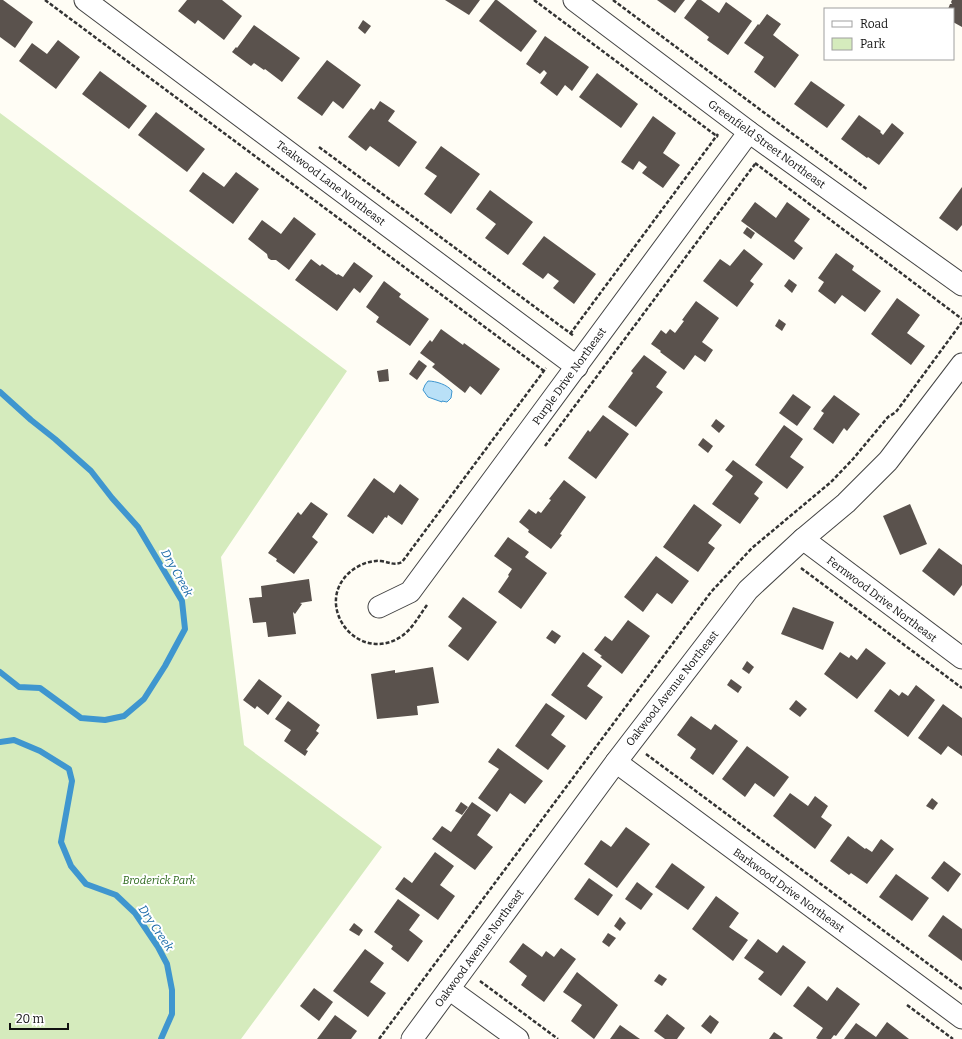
<svg xmlns="http://www.w3.org/2000/svg" width="962" height="1039" viewBox="0 0 962 1039" font-family="Bitter,serif">
<rect width="100%" height="100%" fill="#fffdf5"/>
<path fill="#d5ebbd" d="M0 113 347 371 221 557 244 745 382 847 241 1039H0Z"/>
<path fill="#b9e0f7" stroke="#3f96cf" d="M428 381C436 381 448 385 452 391L451 398 447 402 442 401V402L428 397 423 390 425 385Z"/>
<g fill="none" stroke-linecap="round" stroke-linejoin="round">
<g stroke="#3f96cf" stroke-width="6">
<path d="M0 392 31 420 55 439 91 471 112 498 138 527 182 601 185 629 165 666 144 699 124 716 105 720 81 718 40 688 19 687 0 672"/>
<path d="M0 742 14 740 40 751 69 769 72 781 61 842 71 866 86 884 116 895 135 913 158 947 167 964 172 990V1014L161 1039"/>
</g>
</g>
<g fill="#5a524d">
<path d="M0 0H3L33 22 15 48 0 37Z"/>
<path d="M187 0H222L242 16 224 40 198 20 195 24 178 11Z"/>
<path d="M445 0H480L469 15Z"/>
<path d="M495 0H497L537 31 521 52 479 21Z"/>
<path d="M657 0H685L675 13Z"/>
<path d="M697 0H701L719 13 726 2 752 21 728 55 707 40 709 37 684 18Z"/>
<path d="M952 0H962V27L953 22V9H948L950 4H952L951 2Z"/>
<path d="M767 14 781 24 773 35 799 55 775 88 754 72 764 57 744 43 758 24 759 25Z"/>
<path d="M363 20 371 26 365 34 358 28Z"/>
<path d="M254 25 300 58 282 82 265 69 264 70 254 63 251 66 232 52 236 47 237 48Z"/>
<path d="M545 36 589 67 572 91 565 85 557 96 540 83 547 73 544 70 540 74 526 64Z"/>
<path d="M58 40 80 57 56 89 19 61 32 43 47 54Z"/>
<path d="M327 60 361 85 343 109 333 101 322 116 297 98Z"/>
<path d="M100 71 147 106 129 129 82 94Z"/>
<path d="M597 73 638 104 621 128 579 97Z"/>
<path d="M811 81 845 105 827 128 794 104Z"/>
<path d="M380 101 395 111 388 121 417 142 399 167 370 146 366 151 348 137 371 108 374 110Z"/>
<path d="M156 112 205 149 187 172 138 135Z"/>
<path d="M859 115 881 131 880 132 883 135 892 123 904 133 879 165 868 157 867 158 841 139Z"/>
<path d="M653 116 676 133 663 153 680 165 663 188 642 173 647 167 639 161 633 170 621 162Z"/>
<path d="M441 146 480 174 451 214 424 194 437 176 425 168Z"/>
<path d="M203 172 224 187 236 172 259 189 233 224 189 191Z"/>
<path d="M962 187V225L957 231 939 218Z"/>
<path d="M490 190 533 222 508 255 485 238 496 224 476 209Z"/>
<path d="M755 202 776 218 787 202 810 219 794 241 803 248 794 260 741 221Z"/>
<path d="M294 217 316 234 289 270 276 260H271L268 258 267 254 248 239 262 220 281 234Z"/>
<path d="M747 227 755 233 751 239 743 233Z"/>
<path d="M544 236 596 274 574 304 553 288 559 281 548 273 543 279 522 264Z"/>
<path d="M744 249 763 264 750 281 754 284 737 307 703 281 720 259 730 266Z"/>
<path d="M836 253 854 266 852 270 881 291 865 312 842 295 835 304 818 291 824 282 818 278Z"/>
<path d="M311 259 320 266 322 264 337 275 338 274 343 277 354 262 373 276 360 293 354 288 337 311 295 280Z"/>
<path d="M789 279 797 285 792 293 784 286Z"/>
<path d="M384 281 401 294 399 297 429 319 410 346 376 322 379 317 366 307Z"/>
<path d="M897 298 920 315 907 333 925 346 911 365 871 334Z"/>
<path d="M696 301 719 318 702 342 713 350 705 362 695 355 684 370 660 352 661 351 651 344 661 330 666 334 670 329 675 333 684 321 682 320Z"/>
<path d="M779 319 786 324 782 331 775 326Z"/>
<path d="M441 329 463 345 464 343 500 369 481 395 470 386 465 393 432 367 435 364 420 353 430 340 432 342Z"/>
<path d="M644 355 667 372 656 387 663 392 636 427 608 407 633 373 631 371Z"/>
<path d="M419 360 427 366 417 380 409 374Z"/>
<path d="M388 369 389 381 379 382 377 371Z"/>
<path d="M793 394 811 407 797 426 779 413Z"/>
<path d="M834 395 860 414 847 431 844 428 833 444 813 429 824 413 821 411Z"/>
<path d="M603 415 629 434 596 479 568 458 588 430 590 432Z"/>
<path d="M716 419 725 426 719 433 711 426Z"/>
<path d="M784 425 803 439 790 457 804 467 787 489 755 465Z"/>
<path d="M703 438 713 446 708 453 698 445Z"/>
<path d="M733 460 763 482 754 494 759 498 740 524 712 504 733 476 725 470Z"/>
<path d="M374 478 394 493 400 484 419 499 402 525 388 515 387 518 385 517 373 534 347 516Z"/>
<path d="M564 480 586 497 560 534 562 535 551 549 528 532 529 530 519 522 529 509 536 514 538 511 541 513 551 500 549 499Z"/>
<path d="M311 502 328 514 312 537 318 542 294 574 276 561 277 559 268 553 298 512 301 515Z"/>
<path d="M694 504 722 525 708 543 715 548 698 572 663 547Z"/>
<path d="M910 504 927 544 900 555 883 516Z"/>
<path d="M508 537 529 552 525 557 547 573 521 609 498 592 509 576 508 575 512 569 494 556Z"/>
<path d="M939 548 962 565V585L954 596 922 571Z"/>
<path d="M656 556 689 581 672 604 657 593 643 612 624 597Z"/>
<path d="M309 579 312 601 300 603 302 604 295 614 293 612 296 634 268 637 266 622 253 623 249 598 262 597 261 586Z"/>
<path d="M463 597 497 622 468 661 448 646 462 628 448 617Z"/>
<path d="M793 607 834 622 823 650 781 634Z"/>
<path d="M628 620 650 636 622 674 600 657 602 656 594 650 605 636 612 641Z"/>
<path d="M552 630 561 636 555 644 546 638Z"/>
<path d="M866 648 886 663 857 699 824 674 840 652 849 658 851 655 857 660Z"/>
<path d="M583 652 602 666 587 686 603 697 586 720 551 695Z"/>
<path d="M747 661 754 667 749 674 742 669Z"/>
<path d="M433 667 439 703 417 706 418 715 377 719 371 674 395 670V673Z"/>
<path d="M259 679 282 696 268 715 257 706 255 709 243 700Z"/>
<path d="M731 679 742 687 738 693 727 685Z"/>
<path d="M916 685 935 700 908 737 874 711 890 689 899 696 902 692 908 696Z"/>
<path d="M796 700 807 709 800 717 789 709Z"/>
<path d="M288 701 320 725 316 731 319 733 306 750 308 751 305 756 284 741 291 730 275 719Z"/>
<path d="M546 703 565 716 551 735 566 746 548 770 515 746Z"/>
<path d="M943 704 962 718V756L948 746 941 755 918 738Z"/>
<path d="M691 716 711 730 715 724 738 741 713 775 690 758 696 749 677 735Z"/>
<path d="M747 746 789 777 774 797 755 783 745 797 722 779Z"/>
<path d="M498 748 543 781 525 804 510 793 497 812 478 798 499 769 488 762Z"/>
<path d="M790 793 808 806 815 796 828 806 821 817 832 825 815 849 773 816Z"/>
<path d="M932 798 938 803 933 810 926 806Z"/>
<path d="M461 802 468 807 462 815 455 811Z"/>
<path d="M472 802 491 815 477 835 493 847 475 870 432 839 442 826 451 832Z"/>
<path d="M626 827 650 844 617 888 584 864 601 840 611 847Z"/>
<path d="M848 836 865 849 866 848 872 852 881 839 894 849 867 884 851 873 849 875 830 861Z"/>
<path d="M435 852 454 866 440 885 455 896 438 920 395 889 404 877 412 883Z"/>
<path d="M944 861 961 874 948 892 931 878Z"/>
<path d="M672 863 705 887 688 910 655 887Z"/>
<path d="M896 874 929 898 912 921 879 897Z"/>
<path d="M589 878 613 895 598 916 574 899Z"/>
<path d="M637 882 653 894 641 910 625 899Z"/>
<path d="M716 896 739 913 729 927 748 940 733 961 692 929Z"/>
<path d="M398 899 420 915 409 930 423 941 408 962 391 949 393 946 374 932Z"/>
<path d="M943 915 962 929V961L928 936Z"/>
<path d="M620 917 626 923 620 931 614 926Z"/>
<path d="M354 923 363 930 359 936 349 930Z"/>
<path d="M608 933 616 938 609 947 602 942Z"/>
<path d="M758 939 777 953 783 945 806 962 781 996 758 979 764 972 744 958Z"/>
<path d="M523 943 542 957 546 951 554 957 561 948 576 959 544 1002 521 985 527 976 509 962Z"/>
<path d="M365 949 384 963 370 982 386 993 368 1017 333 991Z"/>
<path d="M577 972 618 1005 594 1039 571 1021 582 1005 563 992Z"/>
<path d="M659 974 667 979 662 986 654 981Z"/>
<path d="M808 986 827 1001 837 987 860 1004 836 1036 834 1035 831 1039H818L816 1038 823 1028 793 1006Z"/>
<path d="M314 988 333 1002 319 1021 300 1006Z"/>
<path d="M667 1014 685 1028 677 1039H665L654 1031Z"/>
<path d="M335 1015 357 1031 351 1039H317Z"/>
<path d="M710 1015 719 1022 711 1034 701 1026Z"/>
<path d="M887 1022 909 1039H844L856 1023 876 1037Z"/>
<path d="M620 1025 640 1039H610Z"/>
<path d="M774 1032 783 1038 782 1039H769Z"/>
</g>
<g fill="none" stroke-linecap="round" stroke-linejoin="round">
<g stroke="#444" stroke-width="23">
<g id="minor">
<path d="M85 0 577 367"/>
<path d="M574 0 749 132 962 285"/>
<path d="M803 539 962 658"/>
<path d="M379 607 410 592 749 132"/>
<path d="M616 762 962 1018"/>
<path d="M449 989 518 1039"/>
<path d="M412 1039 616 762 748 590 803 539 846 503 888 461 962 364"/>
</g>
</g>
<g stroke="#333" stroke-width="2.5" stroke-dasharray="4 2" stroke-linecap="butt">
<path d="M45 0 544 371"/>
<path d="M534 0 718 137"/>
<path d="M613 0 868 190"/>
<path d="M319 147 574 336"/>
<path d="M755 163 962 319"/>
<path d="M570 334 718 134"/>
<path d="M545 446 755 164"/>
<path d="M801 568 962 688"/>
<path d="M427 605C419 616 412 629 402 636 358 666 312 605 350 572 358 565 370 560 381 561 389 562 394 566 402 562L546 368"/>
<path d="M646 754 962 989"/>
<path d="M480 981 558 1039"/>
<path d="M907 1005 953 1039"/>
<path d="M379 1039 711 592 752 548 831 482 853 459 888 417 896 412 962 322"/>
</g>
<use href="#minor" stroke="#fff" stroke-width="21"/>
</g>
<g text-anchor="middle" stroke-width="4" stroke-linejoin="round" paint-order="stroke">
<g font-size="11" fill="#111" stroke="#fff">
<text transform="translate(767 144) rotate(36)" y="4">Greenfield Street Northeast</text>
<text transform="translate(331 183) rotate(37)" y="4">Teakwood Lane Northeast</text>
<text transform="translate(569 376) rotate(-54)" y="4">Purple Drive Northeast</text>
<text transform="translate(882 599) rotate(37)" y="4">Fernwood Drive Northeast</text>
<text transform="translate(672 688) rotate(-52)" y="4">Oakwood Avenue Northeast</text>
<text transform="translate(789 890) rotate(36)" y="4">Barkwood Drive Northeast</text>
<text transform="translate(479 948) rotate(-54)" y="4">Oakwood Avenue Northeast</text>
</g>
<g font-size="11" font-style="italic" fill="#2f6b1f" stroke="#fff">
<text x="159" y="884">Broderick Park</text>
</g>
<g font-size="12" font-style="italic" fill="#1768a6" stroke="#fff">
<text transform="translate(177 573) rotate(61)" y="4">Dry Creek</text>
<text transform="translate(156 928) rotate(56)" y="4">Dry Creek</text>
</g>
</g>
<rect x="824" y="8" width="130" height="52" fill="#ffffff" stroke="#a0a0a0"/>
<rect x="832" y="21" width="20" height="6" fill="#ffffff" stroke="#a0a0a0"/>
<text x="860" y="28" font-size="12" fill="#111111">Road</text>
<rect x="832" y="38" width="20" height="12" fill="#d5ebbd" stroke="#a0a0a0"/>
<text x="860" y="48" font-size="12" fill="#111111">Park</text>
<path d="M10 1023v6h58v-6" fill="none" stroke="#111111" stroke-width="2"/>
<text x="16" y="1023" font-size="12" fill="#111111" stroke="#ffffff" stroke-width="3" paint-order="stroke">20 m</text>
</svg>
